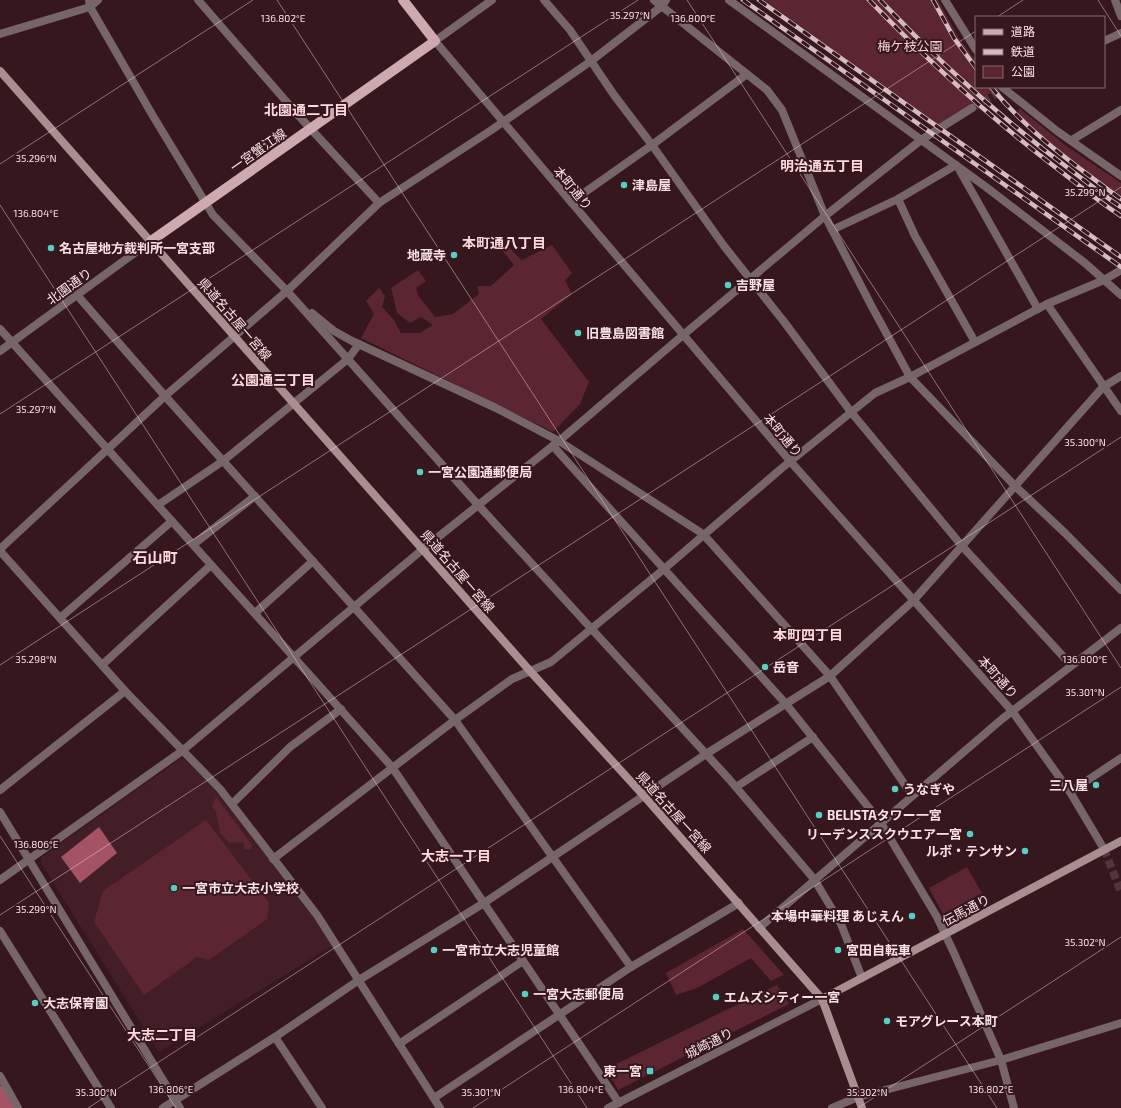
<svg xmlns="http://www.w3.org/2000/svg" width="1121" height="1108" viewBox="0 0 1121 1108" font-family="'Exo 2','Noto Sans JP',sans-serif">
<rect width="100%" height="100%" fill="#36171e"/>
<path fill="#441e27" d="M180 759H184L217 792 311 914 332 946 159 1052 41 863 42 857Z"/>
<g fill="#5b2531">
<path d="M764 0H938L957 35 976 61V87H995L997 89 938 125Z"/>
<path d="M1019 108 1065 145 1121 183V196L1051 145 1018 114Z"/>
<path d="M552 245 572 273 565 280 572 294 541 319 589 382 580 404 553 432 361 338 374 314 366 301 379 288 385 296 382 307 394 320 401 333H420L433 325 421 317 410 323 397 313 391 288 418 270 426 281 416 288 418 295 435 317 453 314 479 294 477 286H491L514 265 501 249 508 246 519 258 522 260Z"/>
<path d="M216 797 253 846 250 850 245 849 243 842 229 843 220 833 216 812 212 806Z"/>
<path d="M206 820 269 903 267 919 209 960 197 957 144 995 94 922 103 891Z"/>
<path d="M967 867 982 893 943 914 929 888Z"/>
<path d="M743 929 784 975 771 981 751 958 697 988 676 995 666 973Z"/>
<path d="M777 985 789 1004 618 1090 606 1069Z"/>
</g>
<path fill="#a45365" d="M99 827 117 853 80 883 61 857Z"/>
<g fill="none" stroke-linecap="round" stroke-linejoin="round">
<path stroke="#a45365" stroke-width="23" d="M0 1097 6 1108"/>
<g stroke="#53353c" stroke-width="8" stroke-dasharray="8 4" stroke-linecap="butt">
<path d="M972 108 1004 89"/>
<path d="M1104 849 1121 892"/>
</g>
<g stroke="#776669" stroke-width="8">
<path d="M89 0 90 7 153 116 213 215 287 291 479 506 729 779 814 879 841 924 862 978"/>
<path d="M198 0 298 115 379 203"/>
<path d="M544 0 570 30 614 95 652 145 724 246 785 323 851 412 962 546 1071 665"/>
<path d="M654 0 767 90 782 110 825 216 871 305 910 377 1015 486 1065 533 1121 590"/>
<path d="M729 0 986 187 1085 263 1121 295"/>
<path d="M945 0 976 50"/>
<path d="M1115 0 1121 16"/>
<path d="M0 34 90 7 98 0"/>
<path d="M1104 41 1121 33"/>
<path d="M1002 87 1057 131 1121 176"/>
<path d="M1072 140 1121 110"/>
<path d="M959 169 1038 309"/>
<path d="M898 199 915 236 975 342"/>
<path d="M571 202 652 145 747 74"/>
<path d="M832 230 898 199 956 165"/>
<path d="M77 295 165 396 455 720 631 967"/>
<path d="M1047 304 1121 411"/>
<path d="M312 313 334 331 352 341 496 408 559 441 703 534 830 676 912 795"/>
<path d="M0 329 392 767 559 1014"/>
<path d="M553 446 786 704 881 823 937 917 954 953 1001 1060 1014 1108"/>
<path d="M158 505 223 461 348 359 359 344"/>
<path d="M194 544 255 496"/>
<path d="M0 549 165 396 287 291 379 203 490 131 591 61 662 6 666 0"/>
<path d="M0 551 125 691 220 789 317 915 440 1108"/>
<path d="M255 613 313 561"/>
<path d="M60 618 172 521"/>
<path d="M102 665 211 565"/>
<path d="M736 787 813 737"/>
<path d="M0 790 125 691"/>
<path d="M1070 792 1121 758"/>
<path d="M232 804 290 747 341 709"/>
<path d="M273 859 455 720 512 679 551 662 664 569 782 468 875 393 910 377 1047 304 1104 280 1121 270"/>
<path d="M0 880 182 751 423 549 559 441 676 341 825 216 921 140 972 108"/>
<path d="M759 928 1002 719 1121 628"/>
<path d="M0 931 111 1108"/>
<path d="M275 1037 322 1108"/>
<path d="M399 1044 523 961"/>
<path d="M0 1076 18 1108"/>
<path d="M434 1098 631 967 739 903"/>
<path d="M163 1108 275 1037 359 980 484 903 706 754 830 676 913 601 1103 387 1121 376"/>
<path d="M832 1108 858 1097 1001 1060 1121 1023"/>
</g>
<g stroke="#776669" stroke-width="8">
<path d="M492 0 435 41 790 461 1012 711 1070 792 1104 849"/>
<path d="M0 351 151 241"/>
<path d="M0 812 180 1108"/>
<path d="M559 1014 619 1103"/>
<path d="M608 1108 822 999"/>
</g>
<g stroke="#a88d91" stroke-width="8">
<path d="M0 71 530 671 644 796 822 999 862 1108"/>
<path d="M822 999 1121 841"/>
</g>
<path stroke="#ceaab0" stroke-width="10" d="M151 241 435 41 403 0"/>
<g stroke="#d4bbc0" stroke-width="4.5">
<g id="rail">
<path d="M743 0 1121 267"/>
<path d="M759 0 1121 257"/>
<path d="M869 0C927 60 988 116 1055 167 1076 183 1098 201 1121 216"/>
<path d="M880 0C939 62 1003 120 1072 171 1088 183 1104 196 1121 207"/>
<path d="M933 0 954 38 976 68"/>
<path d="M991 87C1029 133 1073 164 1121 199"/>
</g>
</g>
<use href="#rail" stroke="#36171e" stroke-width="3" stroke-dasharray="9" stroke-linecap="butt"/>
</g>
<path fill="none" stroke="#f9e2e6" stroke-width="1" stroke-opacity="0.45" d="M277 0 997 1108M687 0 1121 668M1098 0 1121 36M997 17 1023 0M0 164 253 0M0 205 587 1108M0 414 638 0M0 665 976 31M0 836 176 1108M0 915 1121 187M88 1108 1121 437M473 1108 1121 687M858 1108 1121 937"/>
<g fill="#56cec4" stroke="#36171e" stroke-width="1.5">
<circle cx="624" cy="185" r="4"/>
<circle cx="51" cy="248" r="4"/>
<circle cx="454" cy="255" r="4"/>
<circle cx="728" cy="285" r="4"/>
<circle cx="578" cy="333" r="4"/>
<circle cx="420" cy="472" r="4"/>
<circle cx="765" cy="667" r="4"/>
<circle cx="1096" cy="785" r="4"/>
<circle cx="895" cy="789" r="4"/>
<circle cx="819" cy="815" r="4"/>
<circle cx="970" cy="834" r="4"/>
<circle cx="1025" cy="851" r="4"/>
<circle cx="174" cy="888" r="4"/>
<circle cx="912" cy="916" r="4"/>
<circle cx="434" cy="950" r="4"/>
<circle cx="838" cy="950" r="4"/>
<circle cx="525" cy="994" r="4"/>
<circle cx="716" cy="997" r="4"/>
<circle cx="35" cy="1003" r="4"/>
<circle cx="887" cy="1021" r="4"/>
<rect x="646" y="1067" width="8" height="8" rx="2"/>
</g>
<g text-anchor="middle" stroke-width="4" stroke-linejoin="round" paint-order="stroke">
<g font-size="13" fill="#fcccd4" stroke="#36171e">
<text x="910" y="51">梅ケ枝公園</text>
</g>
<g font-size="13" fill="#f9e2e6" stroke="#36171e">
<text transform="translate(258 150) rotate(-35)" y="5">一宮蟹江線</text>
<text transform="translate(573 188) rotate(50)" y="5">本町通り</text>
<text transform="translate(69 286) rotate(-36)" y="5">北園通り</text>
<text transform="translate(235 319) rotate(49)" y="5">県道名古屋一宮線</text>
<text transform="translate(783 435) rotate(50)" y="5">本町通り</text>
<text transform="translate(458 571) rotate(49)" y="5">県道名古屋一宮線</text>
<text transform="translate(998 677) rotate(48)" y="5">本町通り</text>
<text transform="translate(674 812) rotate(48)" y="5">県道名古屋一宮線</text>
<text transform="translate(966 910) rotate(-28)" y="5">伝馬通り</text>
<text transform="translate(709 1043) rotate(-27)" y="5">城崎通り</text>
</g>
<g font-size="13" font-weight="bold" fill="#f9e2e6" stroke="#36171e" text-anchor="start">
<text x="632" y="190">津島屋</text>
<text x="59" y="253">名古屋地方裁判所一宮支部</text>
<text x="446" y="260" text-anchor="end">地蔵寺</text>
<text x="736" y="290">吉野屋</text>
<text x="586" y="338">旧豊島図書館</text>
<text x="428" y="477">一宮公園通郵便局</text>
<text x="773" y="672">岳音</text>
<text x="1088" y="790" text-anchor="end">三八屋</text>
<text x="903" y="794">うなぎや</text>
<text x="827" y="820">BELISTAタワー一宮</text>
<text x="962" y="839" text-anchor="end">リーデンススクウエア一宮</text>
<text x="1017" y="856" text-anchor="end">ルボ・テンサン</text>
<text x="182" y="893">一宮市立大志小学校</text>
<text x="904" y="921" text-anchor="end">本場中華料理 あじえん</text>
<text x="442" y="955">一宮市立大志児童館</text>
<text x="846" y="955">宮田自転車</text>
<text x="533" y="999">一宮大志郵便局</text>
<text x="724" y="1002">エムズシティー一宮</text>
<text x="43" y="1008">大志保育園</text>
<text x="895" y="1026">モアグレース本町</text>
<text x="642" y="1076" text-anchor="end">東一宮</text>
</g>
<g font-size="14" font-weight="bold" fill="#fdd9df" stroke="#36171e">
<text x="306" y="115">北園通二丁目</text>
<text x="822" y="171">明治通五丁目</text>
<text x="504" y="248">本町通八丁目</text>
<text x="273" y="385">公園通三丁目</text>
<text x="808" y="640">本町四丁目</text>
<text x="456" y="861">大志一丁目</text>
<text x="162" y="1040">大志二丁目</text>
</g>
<g font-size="15" font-weight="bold" fill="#fdd9df" stroke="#36171e">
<text x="155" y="563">石山町</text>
</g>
</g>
<g font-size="10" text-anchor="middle" fill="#f9e2e6" stroke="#36171e" stroke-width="4" stroke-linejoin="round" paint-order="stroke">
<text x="630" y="19">35.297°N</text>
<text x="283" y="22">136.802°E</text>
<text x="693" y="22">136.800°E</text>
<text x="36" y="162">35.296°N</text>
<text x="1085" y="196">35.299°N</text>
<text x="36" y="217">136.804°E</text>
<text x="36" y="413">35.297°N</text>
<text x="1085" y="446">35.300°N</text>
<text x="36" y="663">35.298°N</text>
<text x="1085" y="663">136.800°E</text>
<text x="1085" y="696">35.301°N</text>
<text x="36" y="848">136.806°E</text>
<text x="36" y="913">35.299°N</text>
<text x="1085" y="946">35.302°N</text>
<text x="171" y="1093">136.806°E</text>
<text x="581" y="1093">136.804°E</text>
<text x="991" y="1093">136.802°E</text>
<text x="96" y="1096">35.300°N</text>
<text x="481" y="1096">35.301°N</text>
<text x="867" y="1096">35.302°N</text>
</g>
<rect x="975" y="16" width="130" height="72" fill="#36171e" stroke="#84686e"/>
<rect x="983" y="29" width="20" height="6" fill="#ceaab0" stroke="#84686e"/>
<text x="1011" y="36" font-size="12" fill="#f9e2e6">道路</text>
<rect x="983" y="49" width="20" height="6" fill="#d4bbc0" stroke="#84686e"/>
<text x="1011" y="56" font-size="12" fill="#f9e2e6">鉄道</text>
<rect x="983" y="66" width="20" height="12" fill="#5b2531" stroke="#84686e"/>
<text x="1011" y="76" font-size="12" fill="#f9e2e6">公園</text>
</svg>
